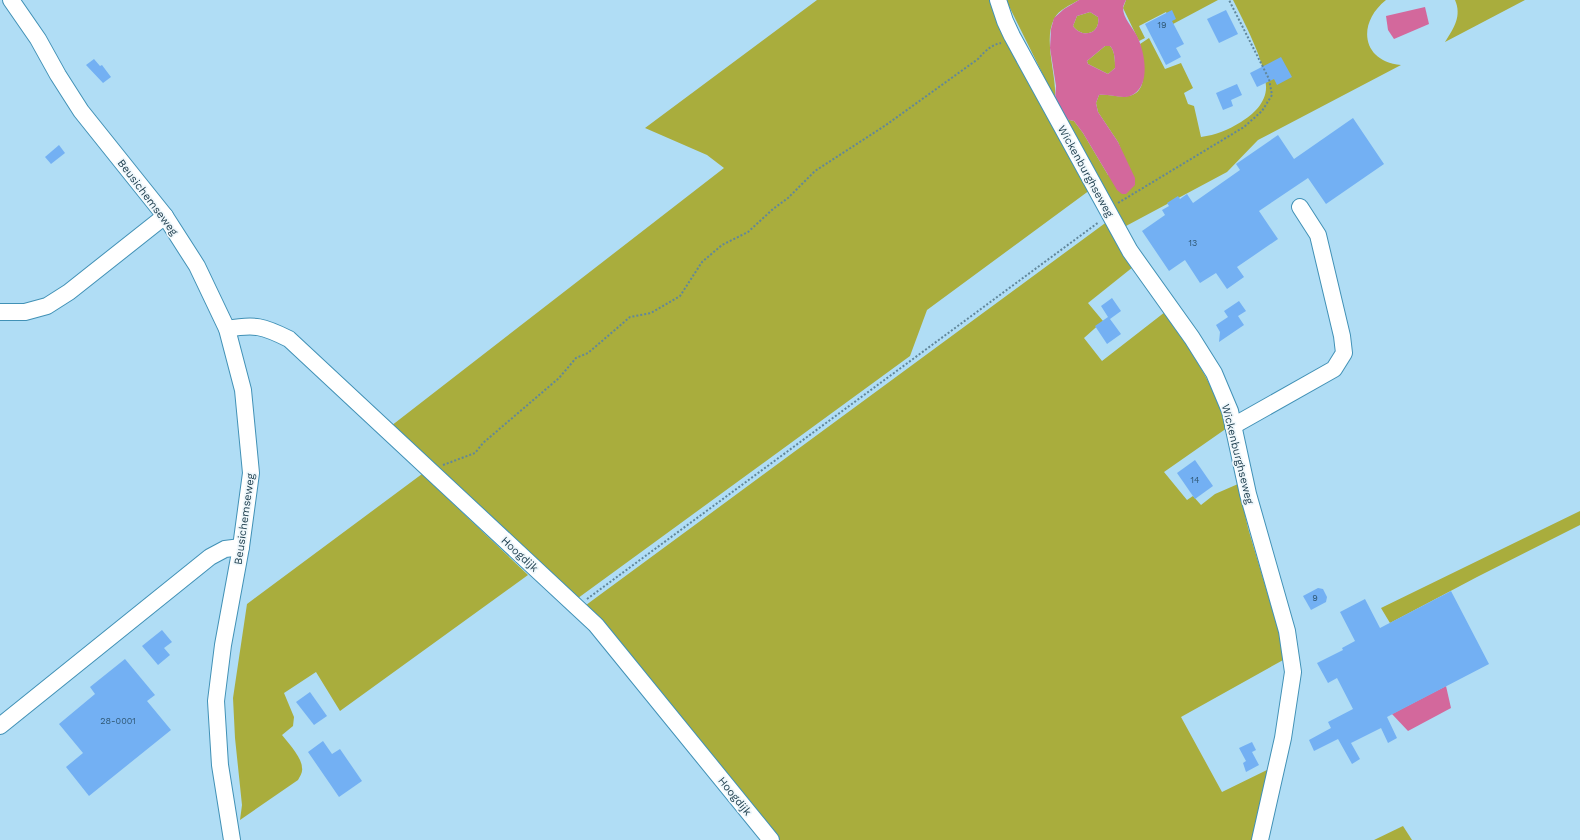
<svg xmlns="http://www.w3.org/2000/svg" width="1580" height="840" viewBox="0 0 1580 840" font-family="'Work Sans',sans-serif">
<rect width="100%" height="100%" fill="#b0ddf5"/>
<g fill="#a9ad3d">
<path d="M817 0H993L1090 190 927 310 910 356 574 601 391 426 724 168 707 155 645 128Z"/>
<path d="M1006 0H1079C1071 5 1059 9 1054 19 1043 41 1057 75 1055 99Z"/>
<path d="M1126 0H1218L1173 24 1166 12 1139 26 1145 38 1139 41 1123 8Z"/>
<path d="M1233 0H1386C1357 23 1361 61 1401 65L1258 140 1227 172 1126 226 1065 119 1074 121 1083 133 1108 175 1123 155 1118 142 1098 112 1096 103 1099 95C1109 94 1119 98 1128 96 1151 93 1142 59 1140 44L1149 38 1165 69 1181 63 1193 88 1184 93 1188 104 1194 106 1201 137C1216 135 1228 130 1241 122 1253 115 1267 102 1266 86 1265 61 1244 22 1233 0Z"/>
<path d="M1455 0H1525L1445 42C1454 28 1462 16 1455 0Z"/>
<path d="M1090 12 1098 17C1101 34 1082 39 1073 26L1077 16Z"/>
<path d="M1105 46H1110C1115 51 1115 61 1115 68L1108 74 1088 64 1087 61Z"/>
<path d="M1108 221 1133 267 1088 303 1103 321 1084 338 1102 361 1165 312C1191 351 1213 382 1227 428L1164 472 1187 500 1193 496 1201 505 1215 494 1238 484 1248 528 1284 649 1285 659 1181 717 1222 792 1269 769 1252 840H775L582 608Z"/>
<path d="M422 474 528 575 340 711 316 672 284 693 294 717 293 726 282 735C288 743 302 757 302 768 303 772 300 776 298 780L240 820 242 805 235 738 233 698 247 604Z"/>
<path d="M1580 511V525L1477 577 1390 623 1381 608Z"/>
<path d="M1403 826 1412 840H1374Z"/>
</g>
<g fill="#d3689c" fill-rule="evenodd">
<path d="M1079 0H1126C1125 2 1123 6 1123 8 1123 18 1133 28 1137 36 1145 52 1152 88 1130 96 1122 99 1109 94 1099 95L1096 103 1098 112 1118 142 1135 178V185L1126 194H1122L1117 190 1083 133 1074 121 1065 119 1055 99 1056 86 1050 48 1051 29 1054 18 1064 9ZM1090 12 1098 17C1101 34 1082 39 1073 26L1077 16ZM1105 46H1110C1115 51 1115 61 1115 68L1108 74 1088 64 1087 61Z"/>
<path d="M1425 7 1429 24 1394 39 1388 30 1386 16Z"/>
<path d="M1446 686 1451 708 1408 731 1392 714Z"/>
</g>
<g fill="#73b0f3">
<path d="M1172 10 1176 19 1172 21 1184 44 1176 48 1181 57 1166 65 1145 24Z"/>
<path d="M1226 10 1238 34 1219 43 1207 19Z"/>
<path d="M1281 57 1292 77 1277 85 1274 79 1257 87 1250 73Z"/>
<path d="M94 59 100 66 102 65 111 77 103 83 86 65Z"/>
<path d="M1237 84 1242 95 1231 100 1233 106 1223 110 1216 93Z"/>
<path d="M1353 118 1384 164 1326 204 1308 178 1259 211 1278 239 1237 267 1244 277 1227 289 1216 273 1200 283 1185 260 1169 271 1142 231 1165 215 1162 210 1169 206 1167 203 1178 196 1180 199 1187 194 1193 203 1240 170 1236 164 1278 135 1294 159Z"/>
<path d="M59 145 65 153 51 164 45 157Z"/>
<path d="M1112 298 1121 311 1110 319 1121 334 1107 344 1095 326 1108 317 1101 306Z"/>
<path d="M1239 301 1246 311 1238 316 1244 325 1219 342 1220 332 1216 325 1228 317 1224 311Z"/>
<path d="M1195 460 1213 486 1195 499 1177 473Z"/>
<path d="M1318 588 1323 589 1327 597 1326 602 1311 610 1303 596Z"/>
<path d="M1451 591 1489 664 1387 717 1397 738 1388 743 1381 728 1351 743 1360 759 1352 764 1338 739 1314 751 1309 740 1331 728 1328 722 1353 709 1337 678 1328 683 1317 663 1343 650 1342 648 1355 641 1340 612 1365 599 1380 628Z"/>
<path d="M162 630 172 642 164 648 170 655 158 665 142 646Z"/>
<path d="M125 659 155 695 147 701 171 730 89 796 66 767 83 753 59 724 95 694 90 687Z"/>
<path d="M310 692 327 716 314 725 296 702Z"/>
<path d="M323 741 332 754 340 749 362 781 339 797 308 752Z"/>
<path d="M1252 742 1256 750 1252 752 1259 765 1246 772 1243 763 1246 761 1239 748Z"/>
</g>
<g fill="none" stroke-linecap="round" stroke-linejoin="round">
<g stroke="#4191b6" stroke-width="18">
<g id="minor">
<path d="M11 0 38 39 58 75 81 111 165 216 197 266 227 329 243 390 251 473 241 547 223 645 216 701 220 765 232 840"/>
<path d="M998 0 1005 21 1012 36 1130 251 1192 338 1214 373 1230 411 1248 494 1287 631 1293 672 1283 738 1260 840"/>
<path d="M0 312H25L47 306 69 292 165 216"/>
<path d="M227 329C255 324 263 326 289 339L596 625 771 840"/>
<path d="M1233 426 1334 369 1344 353 1342 336 1318 235 1300 207"/>
<path d="M0 726 210 557 225 549 241 547"/>
</g>
</g>
<g stroke="#61879b" stroke-width="2" stroke-dasharray="2 2" stroke-linecap="butt">
<path d="M1118 203 1244 127 1262 111 1272 95 1269 79 1229 0"/>
<path d="M443 465 475 453 483 443 559 378 576 358 588 353 630 317 651 313 680 296 702 262 722 245 748 232 773 209 788 198 815 171 886 125 978 59C985 51 991 45 1001 43"/>
<path d="M587 599 1099 222"/>
</g>
<use href="#minor" stroke="#fff" stroke-width="16"/>
</g>
<g text-anchor="middle" stroke-width="3.5" stroke-linejoin="round" paint-order="stroke">
<g font-size="9" fill="#305875">
<text x="1162" y="28">19</text>
<text x="1193" y="246">13</text>
<text x="1195" y="483">14</text>
<text x="1315" y="601">9</text>
<text x="118" y="724">28-0001</text>
</g>
<g font-size="11" fill="#1a3b4b" stroke="#f0f8fc">
<text transform="translate(1086 171) rotate(61)" y="4">Wickenburghseweg</text>
<text transform="translate(148 197) rotate(53)" y="4">Beusichemseweg</text>
<text transform="translate(1238 454) rotate(76)" y="4">Wickenburghseweg</text>
<text transform="translate(244 519) rotate(-82)" y="4">Beusichemseweg</text>
<text transform="translate(520 554) rotate(43)" y="4">Hoogdijk</text>
<text transform="translate(735 796) rotate(51)" y="4">Hoogdijk</text>
</g>
</g>
</svg>
